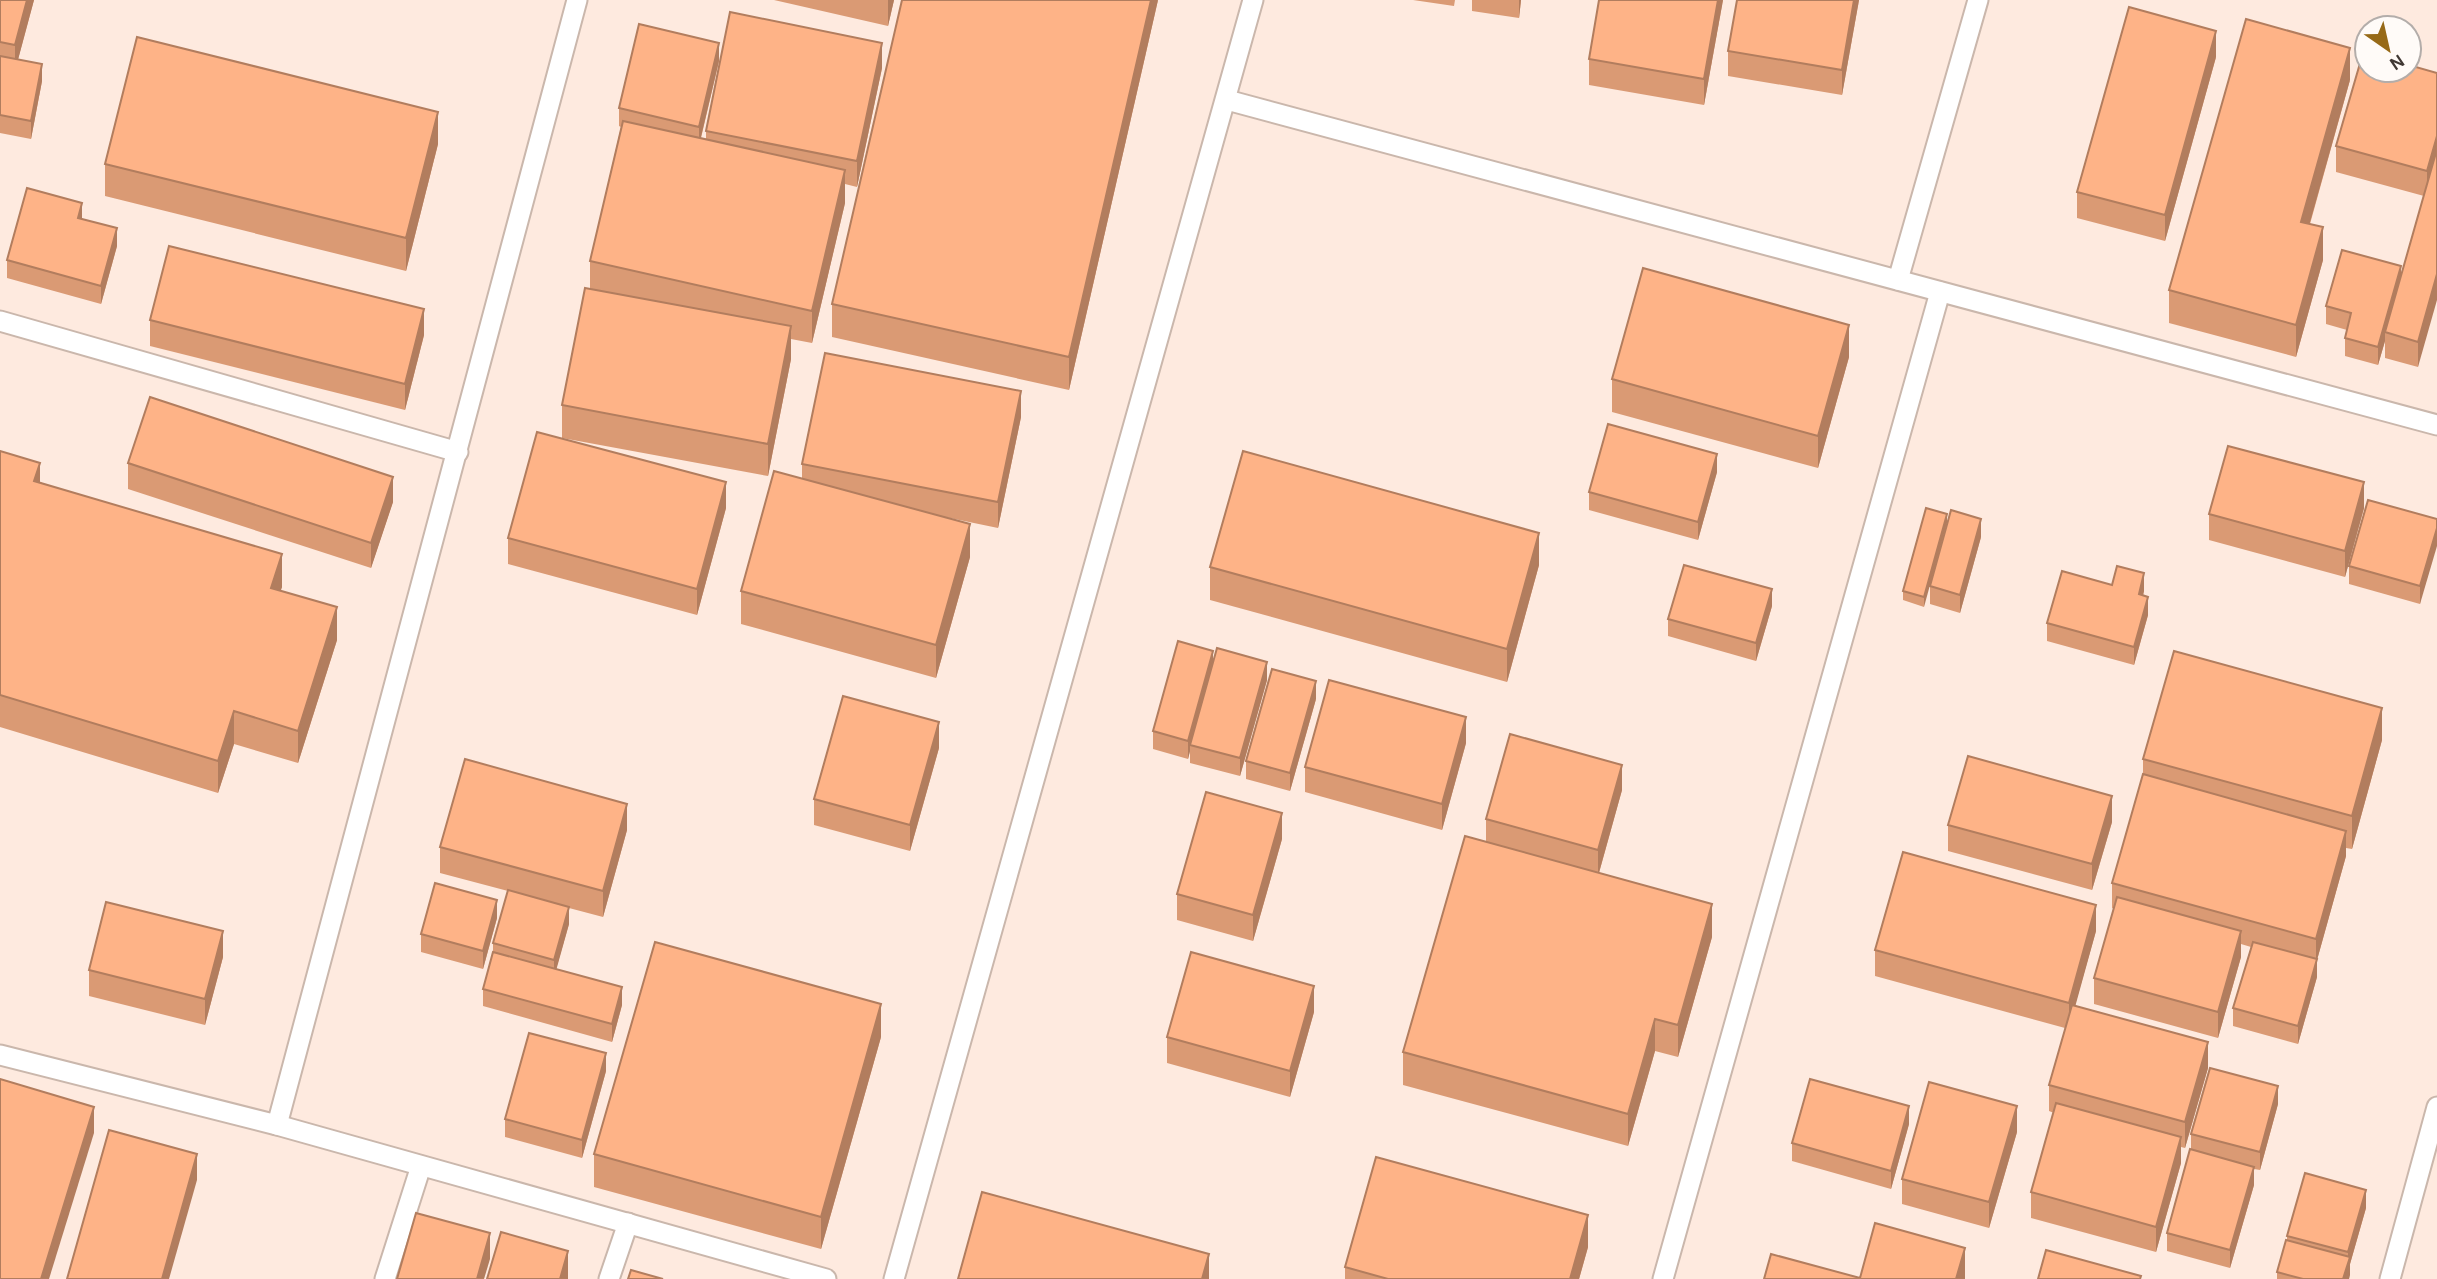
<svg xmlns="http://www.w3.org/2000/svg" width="2437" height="1279" viewBox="0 0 2437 1279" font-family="Karla,sans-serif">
<rect width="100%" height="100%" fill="#feeadf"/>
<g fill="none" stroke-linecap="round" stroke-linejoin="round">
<g stroke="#cab7ac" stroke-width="23">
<g id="lane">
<path d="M1227 100 2437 425"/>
<path d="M1898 280 1978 0"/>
<path d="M0 321 458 452"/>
<path d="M0 1055 277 1125 826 1279"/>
<path d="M277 1125 577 0"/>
<path d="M385 1279 421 1166"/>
<path d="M609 1279 628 1223"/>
<path d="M894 1279 1253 0"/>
<path d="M1663 1279 1940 292"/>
<path d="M2390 1279 2437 1107"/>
</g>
</g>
<use href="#lane" stroke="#fff" stroke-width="19"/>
</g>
<g fill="#da9a74">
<path d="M0 0H34L18 59 42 81 31 139 0 133Z"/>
<path d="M774 0H894L888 26Z"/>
<path d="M1158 0 1069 390 832 337V304Z"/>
<path d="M1413 0H1455L1454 6Z"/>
<path d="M1472 0H1521L1519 18 1472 11Z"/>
<path d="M1723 0 1704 105 1589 85V59Z"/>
<path d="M1737 0H1859L1842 95 1728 76V51Z"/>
<path d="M2216 57 2165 241 2077 218V192Z"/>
<path d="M719 61 701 138 706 139V131L882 68 857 187 845 184V203L812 343 791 339V359L768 476 562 438V405L590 289V261L621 127 619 126V108Z"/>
<path d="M2437 73 2418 367 2385 358V341L2378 365 2345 356V338L2347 330 2326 324V306L2401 276 2424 196 2336 172V146Z"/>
<path d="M2350 80 2310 224 2323 260 2296 357 2169 323V290Z"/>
<path d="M438 144 406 271 105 196V164Z"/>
<path d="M117 246 101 304 7 278V260Z"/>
<path d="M150 320 424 335 405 410 150 346Z"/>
<path d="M1849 357 1818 468 1612 412V379Z"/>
<path d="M1021 417 998 528 945 517 970 557 936 678 741 624V591L802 478V464Z"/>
<path d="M0 451 40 482 282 587 280 591 337 640 298 763 234 744 218 793 0 727Z"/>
<path d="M128 463 393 502 371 568 128 489Z"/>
<path d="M1717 472 1698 540 1589 510V492Z"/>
<path d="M726 508 697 615 508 564V538Z"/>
<path d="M1926 508 1924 607 1903 600V591Z"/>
<path d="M2364 508 2345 577 2209 540V514Z"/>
<path d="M2437 519 2420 604 2349 584V566Z"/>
<path d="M1981 537 1960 613 1930 604V586Z"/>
<path d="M1539 565 1507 682 1210 600V567Z"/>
<path d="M2112 585 2144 591 2143 595 2148 615 2134 665 2047 641V623Z"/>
<path d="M1772 606 1756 661 1668 636V619Z"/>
<path d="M1213 662 1267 680 1240 776 1190 763V751L1188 759 1153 749V731Z"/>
<path d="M1316 699 1290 791 1246 779V761Z"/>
<path d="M2382 740 2352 849 2346 848V856L2317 960V977L2298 1044 2233 1026V1008L2251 947 2241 944V957L2218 1038 2094 1004V978L2114 909 2112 908V883L2143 775V759Z"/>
<path d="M1466 743 1442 830 1305 792V767Z"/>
<path d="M939 748 910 851 814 825V799Z"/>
<path d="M1622 790 1599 873 1712 937 1678 1057 1655 1051 1628 1146 1403 1085V1052L1486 842V819Z"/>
<path d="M2112 822 2092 890 1948 851V825Z"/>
<path d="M627 830 603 917 569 908V924L556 969 622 1005 612 1042 483 1006V989L493 952V943L508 891 440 873V847Z"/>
<path d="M1282 839 1253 941 1177 920V894Z"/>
<path d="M497 918 483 969 421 952V934Z"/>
<path d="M2096 931 2075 1005 2208 1068 2185 1148 2181 1147V1163L2156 1252 2031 1218V1192L2054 1113 2049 1111V1085L2065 1028 1875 976V950Z"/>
<path d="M223 957 205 1025 89 996V970Z"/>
<path d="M1314 1012 1290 1097 1167 1063V1037Z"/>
<path d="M881 1037 821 1249 594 1187V1154Z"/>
<path d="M606 1071 582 1158 505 1137V1119Z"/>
<path d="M2278 1104 2260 1170 2254 1169V1185L2230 1268 2167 1251V1233L2191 1150V1134Z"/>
<path d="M1909 1124 1891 1189 1792 1161V1143Z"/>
<path d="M2017 1132 1989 1228 1902 1204V1179Z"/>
<path d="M2366 1208 2350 1264 2349 1279H2277V1272L2287 1240V1236Z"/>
<path d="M1588 1247 1579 1279H1345V1267Z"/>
</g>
<g fill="#b27d5e">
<path d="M27 0H34L15 71V45Z"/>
<path d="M888 0H894L888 26Z"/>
<path d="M1151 0H1158L1069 390V357Z"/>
<path d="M1519 0H1521L1519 18Z"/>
<path d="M1718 0H1723L1704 105V79Z"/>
<path d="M1854 0H1859L1842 95V70Z"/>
<path d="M2216 31V57L2165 241V215Z"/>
<path d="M719 43V61L699 145V127Z"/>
<path d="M882 43V68L857 187V161Z"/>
<path d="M2350 48V80L2301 254V222Z"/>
<path d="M42 64V81L31 139V121Z"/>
<path d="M438 112V144L406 271V238Z"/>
<path d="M2437 136V162L2427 196V171Z"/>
<path d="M845 170V203L812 343V311Z"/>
<path d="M82 203V221L78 218Z"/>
<path d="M2323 227V260L2296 357V325Z"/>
<path d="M117 228V246L101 304V286Z"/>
<path d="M2401 266V284L2385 332V341L2378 365V347Z"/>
<path d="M2437 274V300L2418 367V342Z"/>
<path d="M424 309V335L405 410V384Z"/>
<path d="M1849 325V357L1818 468V436Z"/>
<path d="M791 326V359L768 476V444Z"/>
<path d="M1021 391V417L998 528V502Z"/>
<path d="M1717 454V472L1698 540V522Z"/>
<path d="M40 463V495L34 481Z"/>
<path d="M393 477V502L371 568V543Z"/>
<path d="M726 482V508L697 615V589Z"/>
<path d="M2364 482V508L2345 577V551Z"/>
<path d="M1947 514V523L1924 607V597Z"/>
<path d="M1981 519V537L1960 613V595Z"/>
<path d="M970 524V557L936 678V645Z"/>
<path d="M2437 528V546L2420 604V586Z"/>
<path d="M1539 533V565L1507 682V649Z"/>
<path d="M282 554V587L271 620V588Z"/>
<path d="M2144 573V591L2139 612V594Z"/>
<path d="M1772 589V606L1756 661V643Z"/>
<path d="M2148 597V615L2134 665V647Z"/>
<path d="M337 607V640L298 763V731Z"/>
<path d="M1213 651V669L1190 745V751L1188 759V741Z"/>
<path d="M1267 662V680L1240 776V758Z"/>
<path d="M1316 681V699L1290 791V773Z"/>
<path d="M2382 708V740L2352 849V816Z"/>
<path d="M234 711V744L218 793V761Z"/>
<path d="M1466 717V743L1442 830V804Z"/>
<path d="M939 722V748L910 851V825Z"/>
<path d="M1622 765V790L1598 876V850Z"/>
<path d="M2112 796V822L2092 890V864Z"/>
<path d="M627 804V830L603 917V891Z"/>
<path d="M1282 813V839L1253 941V915Z"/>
<path d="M2346 831V856L2317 960V977L2298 1044V1026L2316 964V939Z"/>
<path d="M497 900V918L483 969V951Z"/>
<path d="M1712 904V937L1678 1057V1025Z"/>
<path d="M2096 905V931L2069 1029V1003Z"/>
<path d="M569 907V924L554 978V960Z"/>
<path d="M223 931V957L205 1025V999Z"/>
<path d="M2241 931V957L2218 1038V1012Z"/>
<path d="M1314 986V1012L1290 1097V1071Z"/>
<path d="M622 987V1005L612 1042V1024Z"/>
<path d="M881 1004V1037L821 1249V1217Z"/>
<path d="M1655 1019V1051L1628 1146V1114Z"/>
<path d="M2208 1042V1068L2185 1148V1122Z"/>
<path d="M606 1053V1071L582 1158V1140Z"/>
<path d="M2278 1086V1104L2260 1170V1152Z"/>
<path d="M1909 1106V1124L1891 1189V1171Z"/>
<path d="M2017 1106V1132L1989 1228V1202Z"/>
<path d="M94 1107V1133L49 1279H41Z"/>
<path d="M2181 1137V1163L2156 1252V1227Z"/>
<path d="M197 1154V1180L169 1279H162Z"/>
<path d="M2254 1167V1185L2230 1268V1250Z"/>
<path d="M2366 1190V1208L2350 1264V1275L2349 1279H2343L2348 1263V1252Z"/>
<path d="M1588 1215V1247L1579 1279H1570Z"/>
<path d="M490 1233V1259L484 1279H477Z"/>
<path d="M1965 1248V1279H1956Z"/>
<path d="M568 1251V1279H560Z"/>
<path d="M1209 1254V1279H1202Z"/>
</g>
<g fill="#feb387" stroke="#b27d5e" stroke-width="2">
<path d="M0 0H27L15 45 0 42Z"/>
<path d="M902 0H1151L1069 357 832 304Z"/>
<path d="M1599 0H1718L1704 79 1589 59Z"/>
<path d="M1737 0H1854L1842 70 1728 51Z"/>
<path d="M2129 7 2216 31 2165 215 2077 192Z"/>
<path d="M730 12 882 43 857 161 706 131Z"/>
<path d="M2246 19 2350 48 2301 222 2323 227 2296 325 2169 290Z"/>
<path d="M639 24 719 43 699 127 619 108Z"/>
<path d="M137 37 438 112 406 238 105 164Z"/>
<path d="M2363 53 2367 54V70H2409V65L2437 73V136L2427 171 2336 146Z"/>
<path d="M0 56 42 64 31 121 0 115Z"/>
<path d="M623 121 845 170 812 311 590 261Z"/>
<path d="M2437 149V274L2418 342 2385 332Z"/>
<path d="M27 188 82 203 78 218 117 228 101 286 7 260Z"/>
<path d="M169 246 424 309 405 384 150 320Z"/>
<path d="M2342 250 2401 266 2378 347 2345 338 2351 313 2326 306Z"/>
<path d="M1643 268 1849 325 1818 436 1612 379Z"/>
<path d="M585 288 791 326 768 444 562 405Z"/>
<path d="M825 353 1021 391 998 502 802 464Z"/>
<path d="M150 397 393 477 371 543 128 463Z"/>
<path d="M1608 424 1717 454 1698 522 1589 492Z"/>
<path d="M537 432 726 482 697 589 508 538Z"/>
<path d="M2228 446 2364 482 2345 551 2209 514Z"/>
<path d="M0 451 40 463 34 481 282 554 271 588 337 607 298 731 234 711 218 761 0 695Z"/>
<path d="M1243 451 1539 533 1507 649 1210 567Z"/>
<path d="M774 471 970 524 936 645 741 591Z"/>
<path d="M2368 500 2437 519V528L2420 586 2349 566Z"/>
<path d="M1926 508 1947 514 1924 597 1903 591Z"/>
<path d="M1951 510 1981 519 1960 595 1930 586Z"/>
<path d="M1684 565 1772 589 1756 643 1668 619Z"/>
<path d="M2117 566 2144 573 2139 594 2148 597 2134 647 2047 623 2062 571 2112 585Z"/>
<path d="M1178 641 1213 651 1188 741 1153 731Z"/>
<path d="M1217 648 1267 662 1240 758 1190 745Z"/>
<path d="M2174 651 2382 708 2352 816 2143 759Z"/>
<path d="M1272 669 1316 681 1290 773 1246 761Z"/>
<path d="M1329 680 1466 717 1442 804 1305 767Z"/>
<path d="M843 696 939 722 910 825 814 799Z"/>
<path d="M1510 734 1622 765 1598 850 1486 819Z"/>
<path d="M1968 756 2112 796 2092 864 1948 825Z"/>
<path d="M465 759 627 804 603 891 440 847Z"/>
<path d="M2143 774 2346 831 2316 939 2112 883Z"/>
<path d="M1206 792 1282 813 1253 915 1177 894Z"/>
<path d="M1465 836 1712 904 1678 1025 1655 1019 1628 1114 1403 1052Z"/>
<path d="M1903 852 2096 905 2069 1003 1875 950Z"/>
<path d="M435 883 497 900 483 951 421 934Z"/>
<path d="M508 890 569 907 554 960 493 943Z"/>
<path d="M2117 897 2241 931 2218 1012 2094 978Z"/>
<path d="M106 902 223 931 205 999 89 970Z"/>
<path d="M655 942 881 1004 821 1217 594 1154Z"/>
<path d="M2253 942 2317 959 2298 1026 2233 1008Z"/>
<path d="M493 952 622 987 612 1024 483 989Z"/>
<path d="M1191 952 1314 986 1290 1071 1167 1037Z"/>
<path d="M2072 1005 2208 1042 2185 1122 2049 1085Z"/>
<path d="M529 1033 606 1053 582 1140 505 1119Z"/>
<path d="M2210 1068 2278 1086 2260 1152 2191 1134Z"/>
<path d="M0 1079 94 1107 41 1279H0Z"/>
<path d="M1810 1079 1909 1106 1891 1171 1792 1143Z"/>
<path d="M1929 1082 2017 1106 1989 1202 1902 1179Z"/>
<path d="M2056 1103 2181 1137 2156 1227 2031 1192Z"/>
<path d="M109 1130 197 1154 162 1279H67Z"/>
<path d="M2190 1149 2254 1167 2230 1250 2167 1233Z"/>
<path d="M1376 1157 1588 1215 1570 1279H1388L1345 1267Z"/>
<path d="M2305 1173 2366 1190 2348 1252 2287 1236Z"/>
<path d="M982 1192 1209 1254 1202 1279H958Z"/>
<path d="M416 1213 490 1233 477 1279H397Z"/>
<path d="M1875 1223 1965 1248 1956 1279H1764L1771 1254 1860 1278Z"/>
<path d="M501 1232 568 1251 560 1279H487Z"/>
<path d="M2286 1240 2350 1257 2343 1279H2303L2277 1272Z"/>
<path d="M2046 1250 2141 1276 2140 1279H2038Z"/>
<path d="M631 1270 663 1279H628Z"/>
</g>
<g transform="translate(2388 49) rotate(146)"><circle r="33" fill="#fffbf8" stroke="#b3adaa" stroke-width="2"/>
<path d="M0-5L12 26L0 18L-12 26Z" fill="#976a18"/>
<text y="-10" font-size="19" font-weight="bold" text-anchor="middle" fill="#403834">N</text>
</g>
</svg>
